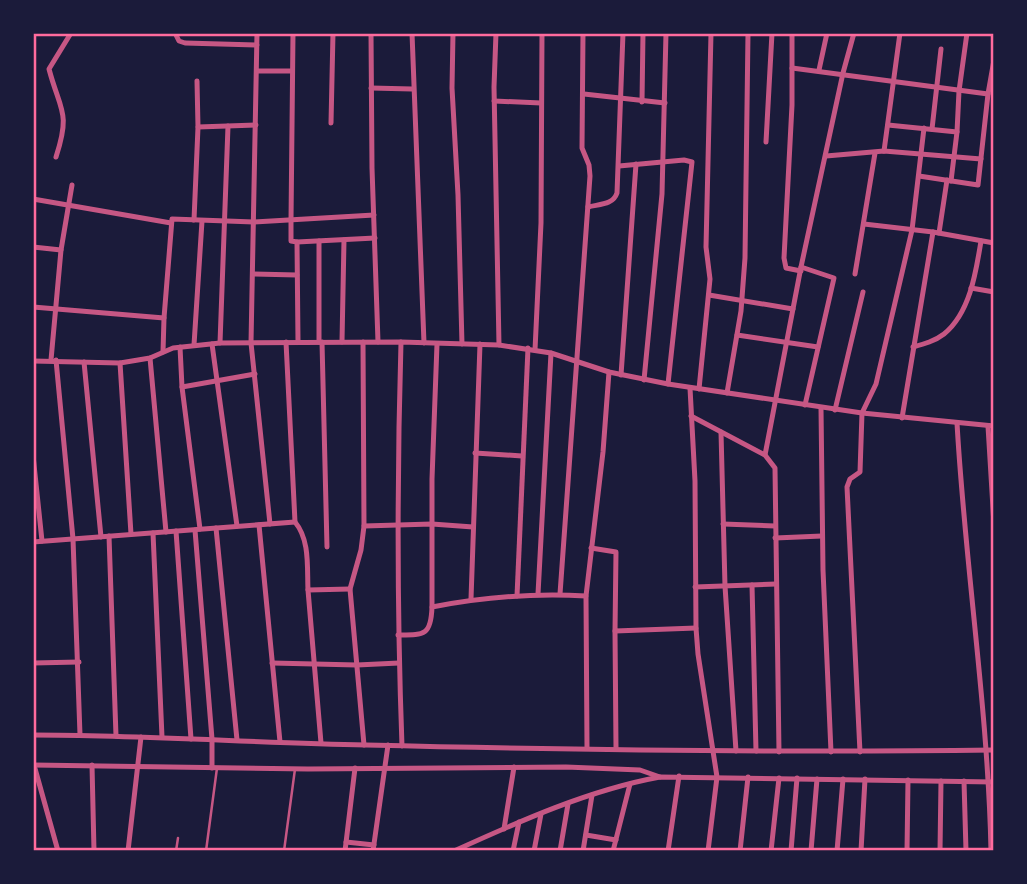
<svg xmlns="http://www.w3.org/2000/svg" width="1027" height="884" viewBox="0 0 1027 884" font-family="Quicksand,sans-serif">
<rect width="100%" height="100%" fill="#1b1b3a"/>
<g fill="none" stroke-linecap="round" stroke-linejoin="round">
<g stroke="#c65784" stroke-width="2.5">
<path d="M176 851 178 838"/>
<path d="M206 851 217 768"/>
<path d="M284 851 295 769"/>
</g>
<g stroke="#c65784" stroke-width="5">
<path d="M175 33 179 41 185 43 257 45"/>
<path d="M257 33 251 343 270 524"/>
<path d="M293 33 291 220V241L297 242 298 341"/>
<path d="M371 33 372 168 378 342"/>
<path d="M412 33 424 343"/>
<path d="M453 33 452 88 458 195 462 344"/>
<path d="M496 33 494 87 499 345"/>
<path d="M792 33V105L784 258 786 268 801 271"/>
<path d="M792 68 988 94"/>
<path d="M819 70 827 33"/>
<path d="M257 71H292"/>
<path d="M371 88 412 89"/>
<path d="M584 94 665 103"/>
<path d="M494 101 541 103"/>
<path d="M642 102 643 33"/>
<path d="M331 123 333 33"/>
<path d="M888 125 957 132"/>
<path d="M198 127 256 125"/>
<path d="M932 129 941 49"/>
<path d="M766 142 772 33"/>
<path d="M884 151 900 33"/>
<path d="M826 156 884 151 981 159"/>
<path d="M56 157C71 111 60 111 49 69L71 33"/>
<path d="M619 166 684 160 692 162 668 384"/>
<path d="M919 176 978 185 988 94 994 60"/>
<path d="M951 181 957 132 959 91 967 33"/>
<path d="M33 199 171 223"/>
<path d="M588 207C600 204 613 205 617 193L623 33"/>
<path d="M194 220 198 127 197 81"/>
<path d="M864 224 933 232 994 243"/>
<path d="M939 233 947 180"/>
<path d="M297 242 375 238"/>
<path d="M33 247 61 250"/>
<path d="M801 267 834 278 805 405"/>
<path d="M253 274 297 275"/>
<path d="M855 274 875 153"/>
<path d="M971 288 994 292"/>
<path d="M709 295 793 309"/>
<path d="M33 307 164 318"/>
<path d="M737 335 818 347"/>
<path d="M286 342 295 522C310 540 307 567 308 590"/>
<path d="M319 342V241"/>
<path d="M322 342 327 547"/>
<path d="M342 342 344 240"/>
<path d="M363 342 364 526 361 550 350 589 364 745"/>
<path d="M401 342C397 477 397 611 402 746"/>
<path d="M220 343 228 126"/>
<path d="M212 344 237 526"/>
<path d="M194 345 202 221"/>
<path d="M180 347 182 387 200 529"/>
<path d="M913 347C924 344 935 341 944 334 970 313 976 272 981 241"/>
<path d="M535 350 541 223 542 33"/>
<path d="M163 352 164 318 172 219 254 222 374 215"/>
<path d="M150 358 166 532"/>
<path d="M51 360 61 250 72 185"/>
<path d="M56 360 73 539 80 735"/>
<path d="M33 361 120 363 150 358 173 348 220 343 401 342 499 345 551 353 609 372 668 384 862 413 994 426"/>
<path d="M84 362 101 537"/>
<path d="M120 363 131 534"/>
<path d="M621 375 636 164"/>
<path d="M644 380 662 194 666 33"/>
<path d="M182 387 255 374"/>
<path d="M690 388 695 481 696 628 698 654 717 777 708 851"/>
<path d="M699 389 710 279 706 247 711 33"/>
<path d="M727 393 741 311 745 258 748 33"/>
<path d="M821 408 823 570 831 752"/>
<path d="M835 410 863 292"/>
<path d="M691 416 765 455 775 468 779 752"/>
<path d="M902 418 933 232"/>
<path d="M957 423C965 566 988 708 991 851"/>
<path d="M988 426 994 525"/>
<path d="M721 432 725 586 736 751"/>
<path d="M475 453 522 456"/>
<path d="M33 455 42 541"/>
<path d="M765 455 801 267 843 73 854 33"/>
<path d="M723 524 775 526"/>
<path d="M259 525 280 742"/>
<path d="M364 526 432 524 473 527"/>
<path d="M216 528 237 740"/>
<path d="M195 530 212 739V768"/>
<path d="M176 531 191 739"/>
<path d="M153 533 162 737"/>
<path d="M109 536 116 736"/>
<path d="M775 538 822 536"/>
<path d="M33 542 295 522"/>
<path d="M591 548 616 552 615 631 696 628"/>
<path d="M752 585 756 751"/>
<path d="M695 587 776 584"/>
<path d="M538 594 551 353"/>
<path d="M560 594 590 176 589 165 582 148 583 33"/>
<path d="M517 596 528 348"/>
<path d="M471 599 480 344"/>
<path d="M432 607V479L437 344"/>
<path d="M615 631 616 748"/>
<path d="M398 635C424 635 431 636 432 607 483 597 534 593 586 596"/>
<path d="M33 663 79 662"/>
<path d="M272 663 357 665 399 663"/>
<path d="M33 735C144 735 255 743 366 745 575 750 784 753 994 750"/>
<path d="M321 743 308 590 350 589"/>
<path d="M587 748 586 596 603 452 609 372"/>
<path d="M860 752 847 487 850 479 860 472 862 413 876 384 912 230 924 128"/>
<path d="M33 765 308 769 566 767 640 770 660 777"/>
<path d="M34 765 58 851"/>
<path d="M92 765 94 851"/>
<path d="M964 781 966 851"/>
<path d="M504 829 514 767"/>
<path d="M586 835 616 840"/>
<path d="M346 842 374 845"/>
<path d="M128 851 141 737"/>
<path d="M345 851 355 768"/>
<path d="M373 851 388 745"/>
<path d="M454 851C520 821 589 790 660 777L994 782"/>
<path d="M513 851 519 822"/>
<path d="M534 851 541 814"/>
<path d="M560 851 568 804"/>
<path d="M583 851 592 795"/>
<path d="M613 851 630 784"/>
<path d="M668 851 679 776"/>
<path d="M740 851 748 777"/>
<path d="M771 851 779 778"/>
<path d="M791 851 797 778"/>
<path d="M811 851 817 779"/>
<path d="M837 851 843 779"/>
<path d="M861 851 865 779"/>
<path d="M907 851 908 780"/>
<path d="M940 851 941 781"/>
</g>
</g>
<rect width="1027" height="884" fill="none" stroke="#1b1b3a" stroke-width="70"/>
<rect x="35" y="35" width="957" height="814" fill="none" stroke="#ff6b9d" stroke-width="2.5"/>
</svg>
